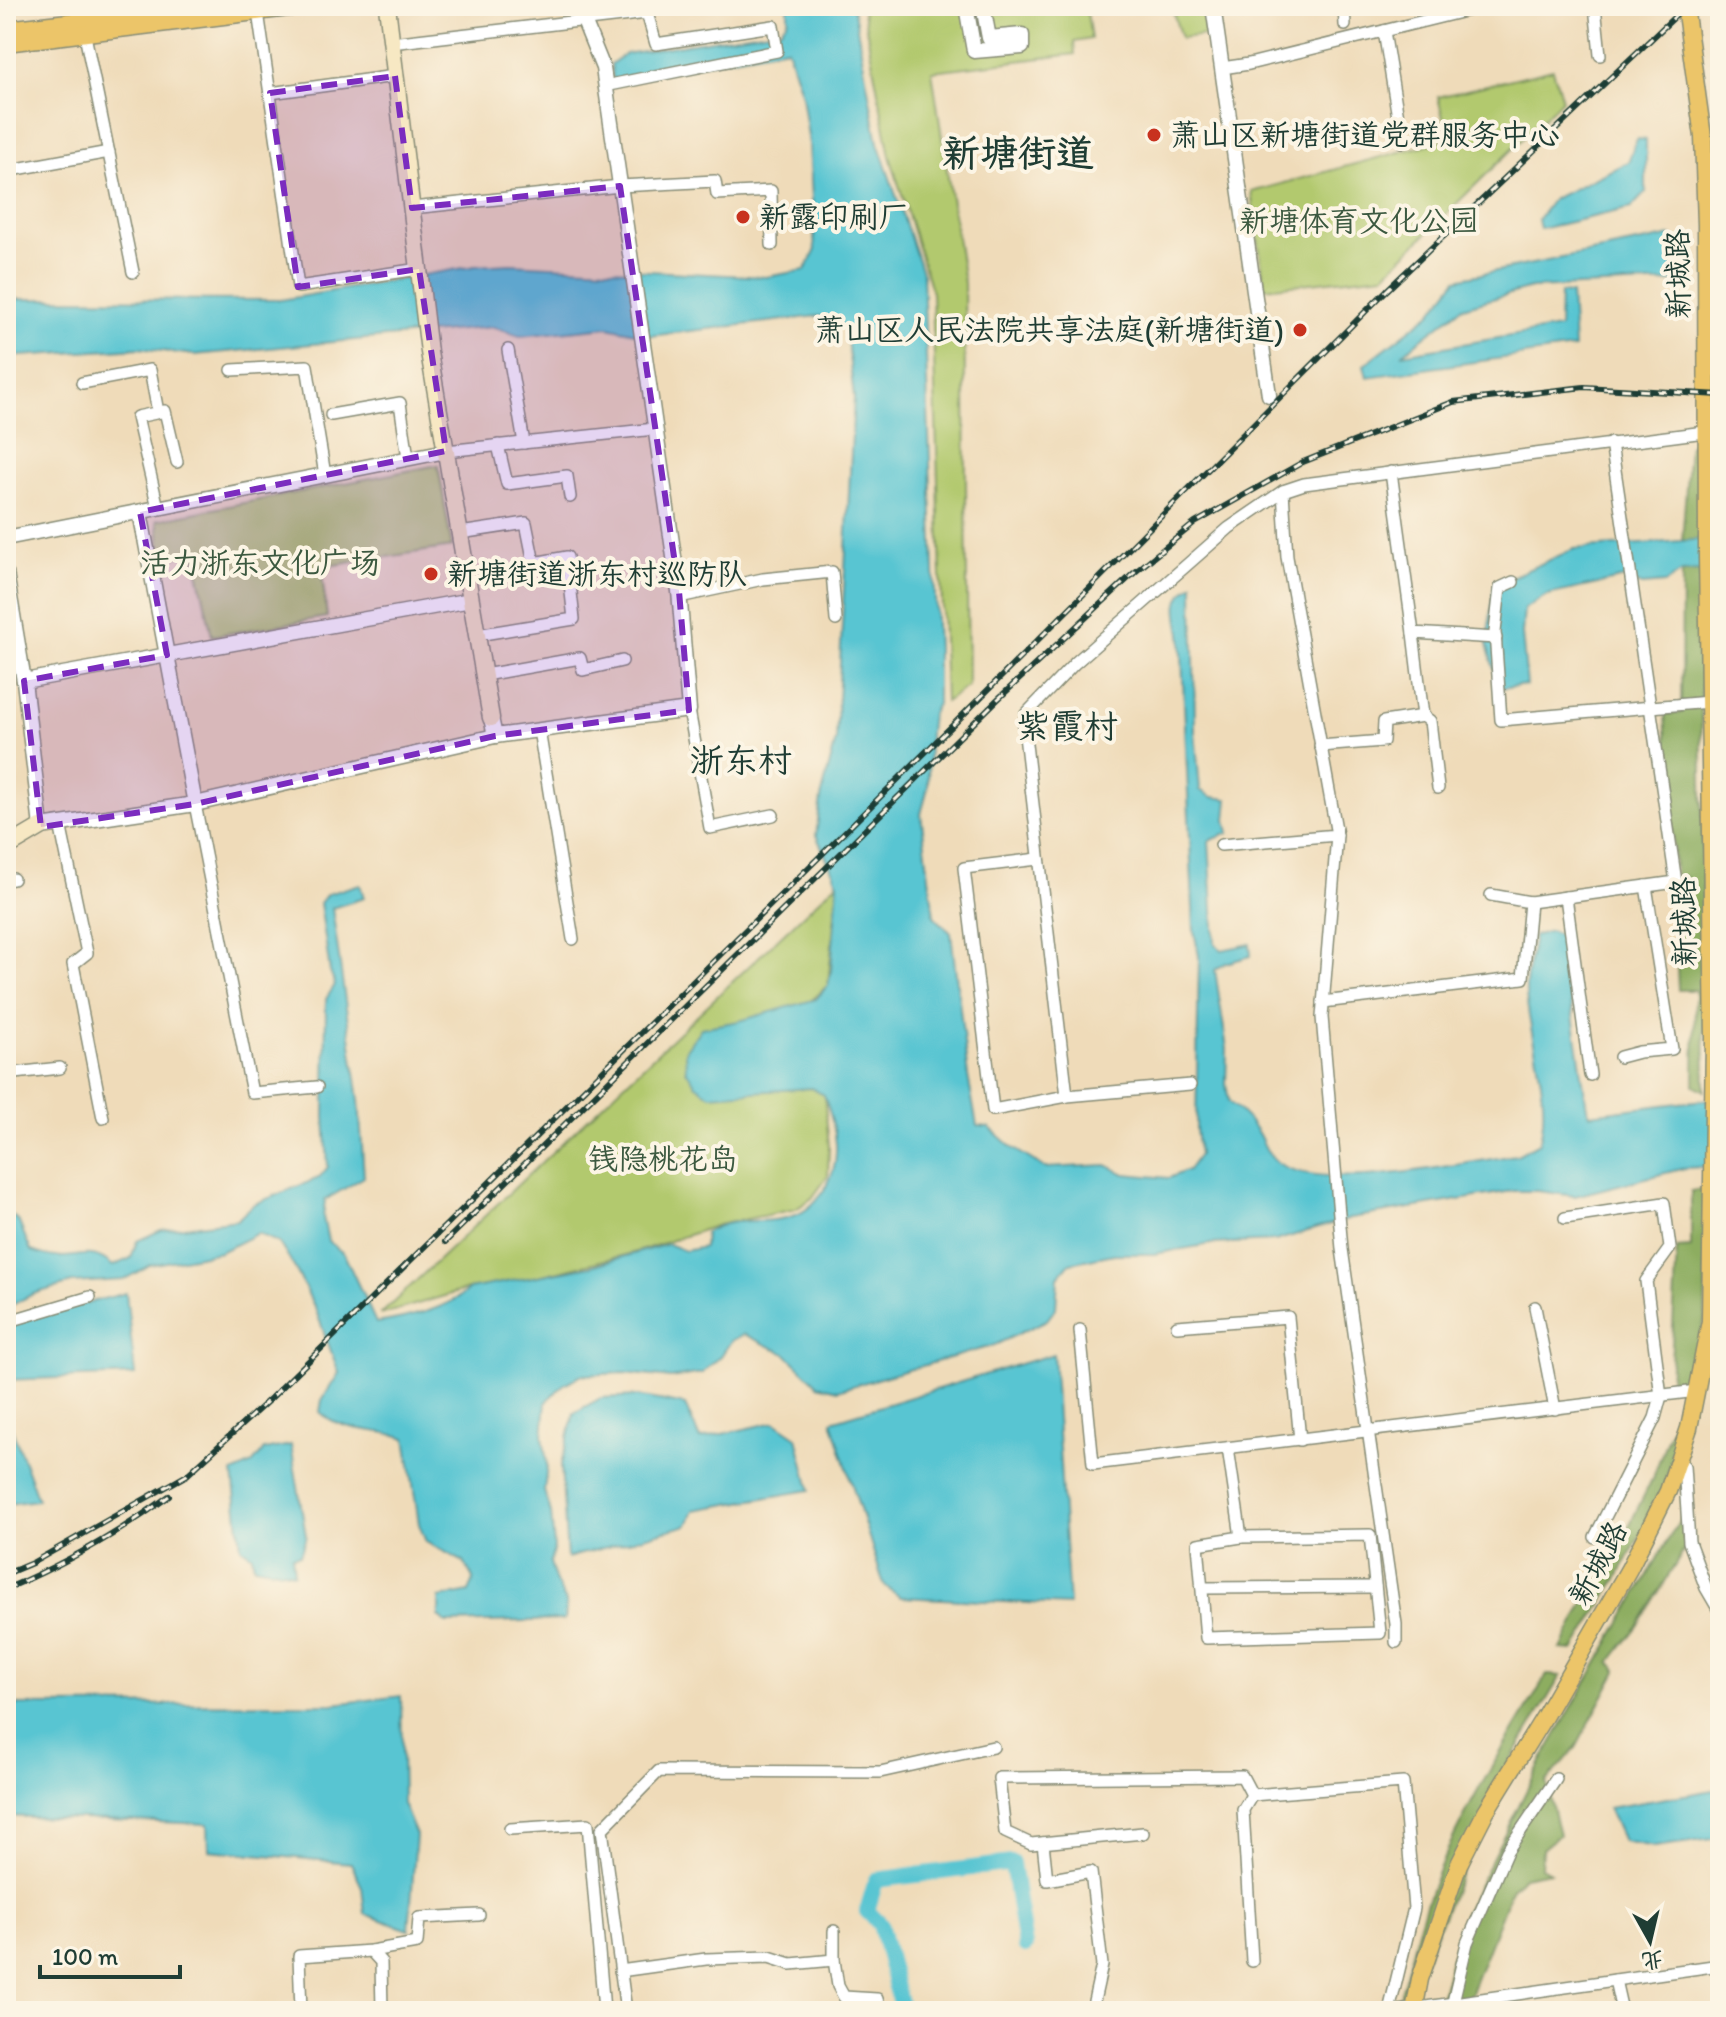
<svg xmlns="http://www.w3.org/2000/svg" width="1726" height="2017" viewBox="0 0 1726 2017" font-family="Itim,'LXGW WenKai TC',sans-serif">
<rect width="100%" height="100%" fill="#fcf5e5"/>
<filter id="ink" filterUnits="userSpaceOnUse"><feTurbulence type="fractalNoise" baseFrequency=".0125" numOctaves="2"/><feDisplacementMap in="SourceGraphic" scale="16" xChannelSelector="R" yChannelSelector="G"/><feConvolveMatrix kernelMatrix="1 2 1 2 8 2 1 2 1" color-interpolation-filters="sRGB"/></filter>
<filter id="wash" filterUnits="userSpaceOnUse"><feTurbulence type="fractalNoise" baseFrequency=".006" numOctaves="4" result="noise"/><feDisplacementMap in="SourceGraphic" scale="32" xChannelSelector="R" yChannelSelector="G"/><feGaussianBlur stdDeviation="1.8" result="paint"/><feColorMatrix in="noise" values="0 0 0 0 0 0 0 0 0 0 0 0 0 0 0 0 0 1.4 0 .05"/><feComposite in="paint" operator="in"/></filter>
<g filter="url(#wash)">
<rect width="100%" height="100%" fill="#efdbb9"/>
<g fill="#b2c96e" stroke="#688351" stroke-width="2">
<path d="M862 6H1086L1091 39 1074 42 1075 54 932 71 964 283 968 686 945 702 932 293 890 156Z"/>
<path d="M1171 6H1202L1206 35 1181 38Z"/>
<path d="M1553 69 1562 100 1384 275 1265 288 1251 192 1448 139 1438 97Z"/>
<path d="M438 465 452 547 321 567 327 617 212 636 194 553 162 559 157 520Z"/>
<path d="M838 882 828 985 710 1094 812 1088 824 1095 829 1146 828 1176 812 1198 796 1209 718 1225 633 1253 522 1280 468 1289 380 1315Z"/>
</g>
<g fill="#8dad61" stroke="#56754a" stroke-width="2">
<path d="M1689 445 1701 446 1700 541 1682 543Z"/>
<path d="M1700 571 1705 1091 1694 1085 1695 990H1678L1675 917 1690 905 1687 878 1675 875 1665 714 1681 713 1682 572Z"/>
<path d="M1707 1188 1705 1316 1693 1385 1684 1388 1670 1383 1677 1248 1691 1247V1191Z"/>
<path d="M1687 1413 1661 1496 1618 1577 1574 1650 1561 1649 1585 1601 1608 1569 1654 1475 1676 1414Z"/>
<path d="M1687 1507 1689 1542 1638 1626 1610 1662 1617 1671 1576 1748 1546 1782 1559 1835 1542 1849 1541 1867 1550 1872 1523 1877 1511 1890 1468 2000 1439 2004 1463 1916 1545 1754Z"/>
<path d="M1547 1675 1561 1676 1501 1776 1408 2001H1399C1411 1956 1422 1910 1440 1867 1468 1800 1511 1737 1547 1675Z"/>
</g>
<g fill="#59c5d2" stroke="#3c8183" stroke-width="2">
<path d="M788 6H853L878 143 923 275 937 650V704L931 715 929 732 928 787 921 814 934 916 951 933 968 1076 977 1126 989 1127 1011 1147 1045 1168 1107 1165 1125 1174 1169 1178 1188 1170 1199 1155 1196 1129 1199 956 1194 931 1181 633C1177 611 1172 598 1193 584L1195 731 1200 790 1212 797 1228 799 1226 820 1229 833 1209 841 1215 944 1222 950 1250 944 1251 956 1226 963 1215 970 1227 1049 1226 1084 1229 1102C1241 1111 1250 1120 1258 1133 1265 1145 1266 1154 1278 1163 1325 1194 1460 1163 1517 1155L1539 1143C1553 1099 1529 1038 1526 993 1525 975 1531 954 1534 936L1550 931 1561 936 1587 1108 1590 1114 1720 1098V1166L1685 1168 1575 1196 1538 1191H1512L1351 1218 1275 1241 1211 1244 1154 1254H1114L1070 1263 1058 1277 1056 1308 1047 1320 995 1345 838 1390 818 1385 786 1354 744 1334 731 1341 721 1356 702 1373 671 1378 624 1373 581 1375 563 1385 546 1402 543 1436 547 1465 544 1491 551 1513 554 1547 550 1562 555 1580 566 1602 565 1620 446 1623 439 1616V1598L469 1592 474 1580 464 1562 426 1542 419 1524 406 1438C376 1427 344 1434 320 1412L322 1400 339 1373 315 1308 296 1270 279 1243 258 1233 220 1252 150 1265 123 1280 72 1283 33 1294 6 1308V1288L13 1270 12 1243 6 1228V1212L18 1220 31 1251C39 1253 49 1257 57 1257 82 1258 91 1247 113 1266L131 1258 137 1241 161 1230 237 1220 254 1204 319 1178 328 1167 325 1117 326 999 335 985 330 972 320 903 327 894 360 884 364 898 332 908 359 1100 364 1177 325 1200 323 1217 328 1241 344 1254 376 1323C403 1319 449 1309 469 1289L591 1266 668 1244 685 1251 704 1247 705 1233C737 1213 765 1227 796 1215 807 1211 818 1200 824 1190 844 1160 836 1128 824 1095L811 1088 710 1095 695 1084 686 1070 685 1051 701 1028 739 1021 816 999 828 985 831 971 838 883 816 835 821 798 836 740 854 397 846 331 838 319 818 316 649 336 608 327 520 336 493 327 194 355 139 348 6 357V299L281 300 475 266 510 264 766 277 805 270 815 252 809 144 802 95 787 48 613 80 611 64 625 54 781 29 788 19Z"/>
<path d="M1637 139 1646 140V192L1631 208 1540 229 1538 219 1553 199 1628 162Z"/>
<path d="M1672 236 1673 282 1531 288 1463 307 1402 354 1559 328 1560 293 1571 294 1574 348 1367 377 1364 365 1431 313 1457 279Z"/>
<path d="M1720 538V570L1682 572 1665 583 1642 585 1625 578 1547 595 1524 609 1522 634 1527 685 1499 688 1487 644 1494 585 1574 549Z"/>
<path d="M126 1293 135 1375 6 1380V1324Z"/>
<path d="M1053 1354 1069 1605 900 1597 884 1585 832 1421Z"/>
<path d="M638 1396 685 1405 700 1439 775 1422 797 1437 810 1490 694 1510 688 1525 567 1558 561 1465 574 1413 601 1398Z"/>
<path d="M7 1415 38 1500 6 1504Z"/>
<path d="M291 1445 306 1536 300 1555 292 1556 294 1573 254 1566 252 1555 241 1547 233 1473 252 1464 264 1450Z"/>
<path d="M401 1696 403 1804 416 1835 409 1930 365 1914 362 1887 351 1863 209 1850 208 1824 6 1816V1705L333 1704Z"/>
<path d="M1720 1789V1838L1654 1847 1623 1841 1608 1808Z"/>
</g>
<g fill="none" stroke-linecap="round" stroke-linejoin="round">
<path stroke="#59c5d2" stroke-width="16" d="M902 2011 880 1924 867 1911 876 1880 1012 1863 1025 1946"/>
</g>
</g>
<g filter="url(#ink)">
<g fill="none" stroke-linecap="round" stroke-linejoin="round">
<g stroke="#878c76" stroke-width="14">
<g id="minor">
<path d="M1344 6 1345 25"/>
<path d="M1595 6 1600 55"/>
<path d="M258 12 298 287 419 269"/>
<path d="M1384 31 1402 142"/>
<path d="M85 35 133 272"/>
<path d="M391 43 647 13 656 44 773 26 777 51 605 86"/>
<path d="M1222 68 1249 64 1485 6"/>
<path d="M270 93 395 76"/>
<path d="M6 171 109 152"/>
<path d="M412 208 620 186 715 181 717 194 771 191 772 245"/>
<path d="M508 350 524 443"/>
<path d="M232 370 307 366 325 475"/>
<path d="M82 383 150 370 158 412"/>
<path d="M331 415 400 403 408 458"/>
<path d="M498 445 507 484 567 476 570 497"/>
<path d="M446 451 655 429"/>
<path d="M1391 472 1413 633 1496 638"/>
<path d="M158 508 137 417 165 411 177 462"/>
<path d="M460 533 526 523 534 563 567 557 574 619 477 635"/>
<path d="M1513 582 1500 588 1495 632 1501 720 1709 702"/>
<path d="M679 597 763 579 832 572 836 620"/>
<path d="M484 675 580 658 583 670 622 661"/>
<path d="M689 710 710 828 773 815"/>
<path d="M1423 716 1430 721 1438 788"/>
<path d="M539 730 573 939"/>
<path d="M1320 746 1383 741 1384 722 1423 716 1413 633"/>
<path d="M195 804 252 1093 317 1087"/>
<path d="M60 824 87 953 73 964 103 1118"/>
<path d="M1337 835 1322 1017 1342 1249 1396 1624V1642"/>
<path d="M1221 845 1337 835 1287 557 1283 491"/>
<path d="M1038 859 964 868 993 1110 1067 1096 1190 1085"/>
<path d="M6 880 13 879"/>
<path d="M1491 895 1530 902 1676 882 1611 443"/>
<path d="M1566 897 1590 1075"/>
<path d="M1323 1002 1523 978 1530 902"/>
<path d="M1620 1057 1639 1052 1672 1049 1646 886"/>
<path d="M6 1074 60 1068"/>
<path d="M1067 1096 1024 727 1026 714 1075 663 1229 528 1283 491 1304 484 1720 430"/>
<path d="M1565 1218 1664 1203 1670 1248 1646 1281 1661 1396 1655 1418 1595 1537"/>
<path d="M1535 1307 1555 1409"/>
<path d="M6 1322 90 1297"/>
<path d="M1177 1326 1288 1317 1300 1440"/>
<path d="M1080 1330 1093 1464 1697 1391"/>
<path d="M1228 1448 1241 1537"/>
<path d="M1684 1466 1689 1542 1706 1588 1720 1612"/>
<path d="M1370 1535 1380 1633 1206 1638 1198 1544 1241 1537Z"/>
<path d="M1202 1588 1375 1587"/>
<path d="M510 1829 588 1824 604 2010 599 2011"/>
<path d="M1143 1833 1031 1844 1005 1832 999 1778 1242 1776 1252 1795 1403 1783 1414 1908 1389 2011"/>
<path d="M1043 1843 1047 1880 1091 1872 1102 1965 1094 2001 1095 2011"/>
<path d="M371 1951 381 1962 382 2011"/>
<path d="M834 1960 838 1986 844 1997 877 1999 880 2011"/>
<path d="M1252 1961 1243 1810 1252 1795"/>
<path d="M620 1971 706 1959 769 1957 791 1964 834 1960V1931"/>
<path d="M1615 1980 1622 2011"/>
<path d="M301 2011 299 1956 371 1951 417 1943 419 1918 479 1915"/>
<path d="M626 2011 602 1829 659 1771 880 1772 993 1747"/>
<path d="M1398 2011 1720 1965"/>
<path d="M1454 2011 1453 2002 1467 1943 1507 1851 1556 1779"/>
</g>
</g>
<g stroke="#878c76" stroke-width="17">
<g id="tertiary">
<path d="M966 6 974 51 1022 47V35L989 38 983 6"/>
<path d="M1213 6 1269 395"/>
<path d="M140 512 195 804 495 736"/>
<path d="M6 538 446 451"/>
<path d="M6 573 24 681 471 600"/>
<path d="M24 681 41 827 195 804"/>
<path d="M491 718 495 736 689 710 679 591 603 68 578 6"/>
</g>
</g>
<g stroke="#878c76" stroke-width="19">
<g id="secondary">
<path d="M387 6 429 352 491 718"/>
<path d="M6 844 14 843 41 827"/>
</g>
</g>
<g stroke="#878c76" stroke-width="19">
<g id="primary">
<path d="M6 29 211 6"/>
<path d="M6 43 305 6"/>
<path d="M1414 2011 1420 1979 1459 1864 1486 1811 1544 1717 1629 1569 1668 1491 1689 1428 1710 1321 1714 1038 1707 557 1706 225 1703 137 1685 6"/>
</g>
</g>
<use href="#minor" stroke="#fff" stroke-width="11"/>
<use href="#tertiary" stroke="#fff" stroke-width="14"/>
<use href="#secondary" stroke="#f7e8c3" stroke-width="16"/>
<use href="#primary" stroke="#ecc569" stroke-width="16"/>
<g stroke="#1f3d34" stroke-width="6">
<g id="rail">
<path d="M445 1242 997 700 1134 573 1195 523 1303 462 1453 402 1584 387 1720 395"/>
<path d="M6 1574 32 1563 187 1475 271 1398 953 725 1387 290 1686 6"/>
<path d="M6 1589C64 1564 118 1534 169 1496"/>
</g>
</g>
<use href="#rail" stroke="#fcf5e5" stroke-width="3" stroke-dasharray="9" stroke-linecap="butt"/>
</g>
</g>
<path fill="#7b2cbf" fill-opacity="0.2" stroke="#7b2cbf" stroke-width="6" stroke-dasharray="16 10" stroke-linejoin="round" d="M395 76 412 208 620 186 679 591 689 710 495 736 195 804 41 827 24 681 167 655 140 512 446 451 419 269 298 287 270 93Z"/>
<g fill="#c8321e" stroke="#fcf5e5" stroke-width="3">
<circle cx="1154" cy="135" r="8"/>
<circle cx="743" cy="217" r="8"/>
<circle cx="1300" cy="330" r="8"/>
<circle cx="431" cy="574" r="8"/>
</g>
<g text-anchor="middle" stroke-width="8" stroke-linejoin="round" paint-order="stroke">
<g font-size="30" fill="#1f3d34" stroke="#fcf5e5" text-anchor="start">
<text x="1170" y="145">萧山区新塘街道党群服务中心</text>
<text x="759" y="227">新露印刷厂</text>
<text x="1284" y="340" text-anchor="end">萧山区人民法院共享法庭(新塘街道)</text>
<text x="447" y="584">新塘街道浙东村巡防队</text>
</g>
<g font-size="30" fill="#3c5940" stroke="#fcf5e5">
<text x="1359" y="231">新塘体育文化公园</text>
<text x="260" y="573">活力浙东文化广场</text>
<text x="663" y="1169">钱隐桃花岛</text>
</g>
<g font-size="30" fill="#1f3d34" stroke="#fcf5e5">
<text transform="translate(1678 274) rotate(-91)" y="10">新城路</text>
<text transform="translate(1684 922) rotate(-91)" y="10">新城路</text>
<text transform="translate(1598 1563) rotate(-62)" y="10">新城路</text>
</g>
<g font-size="34" fill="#1f3d34" stroke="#fcf5e5">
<text x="1067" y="738">紫霞村</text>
<text x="741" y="772">浙东村</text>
</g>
<g font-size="38" font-weight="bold" fill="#1f3d34" stroke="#fcf5e5">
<text x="1018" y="166">新塘街道</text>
</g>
</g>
<rect width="1726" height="2017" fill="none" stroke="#fcf5e5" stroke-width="32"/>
<g transform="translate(1650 1941) rotate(172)" stroke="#fcf5e5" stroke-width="6" paint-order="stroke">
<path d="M0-6L14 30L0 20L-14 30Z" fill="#1f3d34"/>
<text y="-12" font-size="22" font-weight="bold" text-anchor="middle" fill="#1f3d34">北</text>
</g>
<path d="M40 1965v12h140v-12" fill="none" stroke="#1f3d34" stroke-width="4"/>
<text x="52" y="1965" font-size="24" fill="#1f3d34" stroke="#fcf5e5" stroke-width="6" paint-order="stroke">100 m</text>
</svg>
